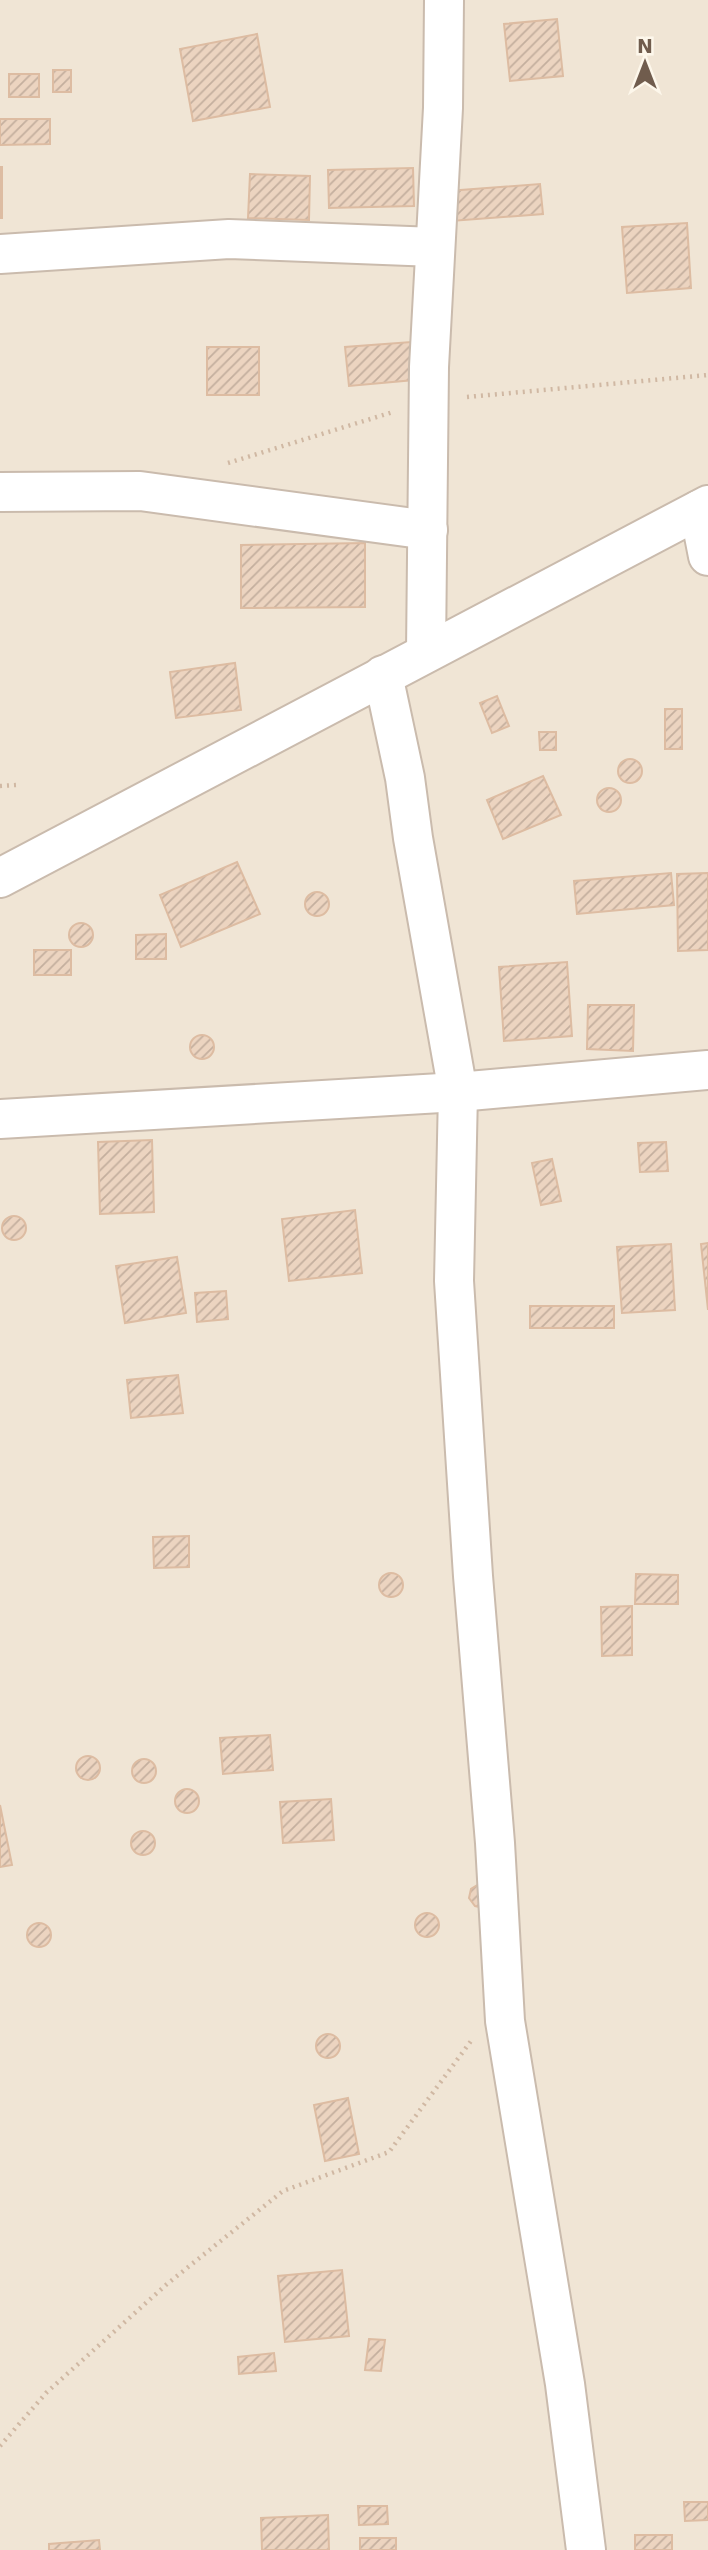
<svg xmlns="http://www.w3.org/2000/svg" width="708" height="2550" viewBox="0 0 708 2550" font-family="'DejaVu Sans',sans-serif">
<defs>
<pattern id="building-hatch" width="6" height="6" patternUnits="userSpaceOnUse" patternTransform="scale(1.75)"><rect width="6" height="6" fill="#ecd4c0"/><path d="M-1 1l2-2M0 6l6-6M5 7l2-2" fill="none" stroke="#c4af9e"/></pattern>
</defs>
<rect width="100%" height="100%" fill="#faf3e5"/>
<rect fill="#f0e5d5" x="0" y="0" width="708" height="2550"/>
<g fill="url(#building-hatch)" stroke="#ddbca2" stroke-width="2">
<path d="M557 19 563 76 510 81 504 24Z"/>
<path d="M257 34 270 107 193 121 180 49Z"/>
<rect x="53" y="70" width="18" height="22"/>
<rect x="9" y="74" width="30" height="23"/>
<path d="M0 119H50V144L0 145Z"/>
<rect x="0" y="167" width="2" height="51"/>
<path d="M413 168 414 206 329 208 328 170Z"/>
<path d="M250 174 310 176 309 220 248 218Z"/>
<path d="M540 184 543 214 451 221 448 191Z"/>
<path d="M687 223 691 288 627 293 622 227Z"/>
<path d="M411 342 414 380 349 386 345 347Z"/>
<rect x="207" y="347" width="52" height="48"/>
<path d="M365 543V607L241 608V545Z"/>
<path d="M235 663 241 710 176 718 170 672Z"/>
<path d="M497 696 509 726 492 733 480 703Z"/>
<rect x="665" y="709" width="17" height="40"/>
<path d="M539 732H556V750H540Z"/>
<circle cx="630" cy="771" r="12"/>
<path d="M543 776 561 815 503 839 487 800Z"/>
<circle cx="609" cy="800" r="12"/>
<path d="M237 862 260 914 181 947 160 895Z"/>
<path d="M671 873 674 905 577 914 574 881Z"/>
<path d="M708 873V950L678 951 677 874Z"/>
<circle cx="317" cy="904" r="12"/>
<circle cx="81" cy="935" r="12"/>
<path d="M166 934V959H136V935Z"/>
<rect x="34" y="950" width="37" height="25"/>
<path d="M567 962 572 1036 504 1041 499 967Z"/>
<path d="M588 1005H634L633 1051 587 1049Z"/>
<circle cx="202" cy="1047" r="12"/>
<path d="M152 1140 154 1212 100 1214 98 1142Z"/>
<path d="M666 1142 668 1171 640 1172 638 1143Z"/>
<path d="M552 1159 561 1201 541 1205 532 1163Z"/>
<path d="M355 1210 362 1273 289 1281 282 1219Z"/>
<circle cx="14" cy="1228" r="12"/>
<path d="M708 1243V1310L701 1244Z"/>
<path d="M671 1244 675 1310 622 1313 617 1247Z"/>
<path d="M177 1257 186 1313 125 1323 116 1266Z"/>
<path d="M226 1291 228 1319 197 1322 195 1293Z"/>
<rect x="530" y="1306" width="84" height="22"/>
<path d="M178 1375 183 1413 131 1418 127 1380Z"/>
<path d="M189 1536V1567L154 1568 153 1537Z"/>
<circle cx="391" cy="1585" r="12"/>
<path d="M636 1574 678 1575V1604H635Z"/>
<path d="M632 1606V1655L602 1656 601 1607Z"/>
<path d="M270 1735 273 1770 223 1774 220 1738Z"/>
<circle cx="88" cy="1768" r="12"/>
<circle cx="144" cy="1771" r="12"/>
<circle cx="187" cy="1801" r="12"/>
<path d="M331 1799 334 1840 283 1843 280 1802Z"/>
<path d="M0 1805 12 1865 0 1867Z"/>
<circle cx="143" cy="1843" r="12"/>
<path d="M479 1884 484 1908 475 1906 469 1898 471 1889Z"/>
<circle cx="427" cy="1925" r="12"/>
<circle cx="39" cy="1935" r="12"/>
<circle cx="328" cy="2046" r="12"/>
<path d="M348 2098 359 2154 325 2161 314 2105Z"/>
<path d="M342 2270 349 2336 285 2342 278 2276Z"/>
<path d="M369 2339 385 2340 381 2371 365 2370Z"/>
<path d="M274 2353 276 2371 239 2374 238 2357Z"/>
<path d="M684 2502H708V2520L685 2521Z"/>
<path d="M358 2506H387L388 2524 359 2525Z"/>
<path d="M328 2515 329 2550H262L261 2518Z"/>
<rect x="635" y="2535" width="37" height="15"/>
<rect x="360" y="2538" width="36" height="12"/>
<path d="M99 2540 100 2550H49V2544Z"/>
</g>
<g fill="none" stroke-linecap="round" stroke-linejoin="round">
<g stroke="#cabbad" stroke-width="42">
<g id="minor">
<path d="M0 254 229 239 435 247"/>
<path d="M0 492 140 491 428 530"/>
<path d="M699 510 708 556"/>
<path d="M426 652 429 367 443 108 444 0"/>
<path d="M383 675 405 778 413 838 458 1092 454 1281 473 1576 495 1843 505 2021 565 2384 586 2550"/>
<path d="M0 878 708 505"/>
<path d="M0 1119 458 1092 708 1070"/>
</g>
</g>
<g stroke="#d0b8a3" stroke-width="4.5" stroke-dasharray="2 5" stroke-linecap="butt">
<path d="M467 397 708 375"/>
<path d="M228 463 393 412"/>
<path d="M0 786 16 785"/>
<path d="M0 2446 46 2393 167 2284 283 2191 389 2152 471 2041"/>
</g>
<use href="#minor" stroke="#fff" stroke-width="38"/>
</g>
<g transform="translate(645 63)" stroke="#fdf7eb" stroke-width="5" paint-order="stroke">
<path d="M0-5L12 26L0 18L-12 26Z" fill="#705c4d"/>
<text y="-10" font-size="19" font-weight="bold" text-anchor="middle" fill="#705c4d">N</text>
</g>
</svg>
